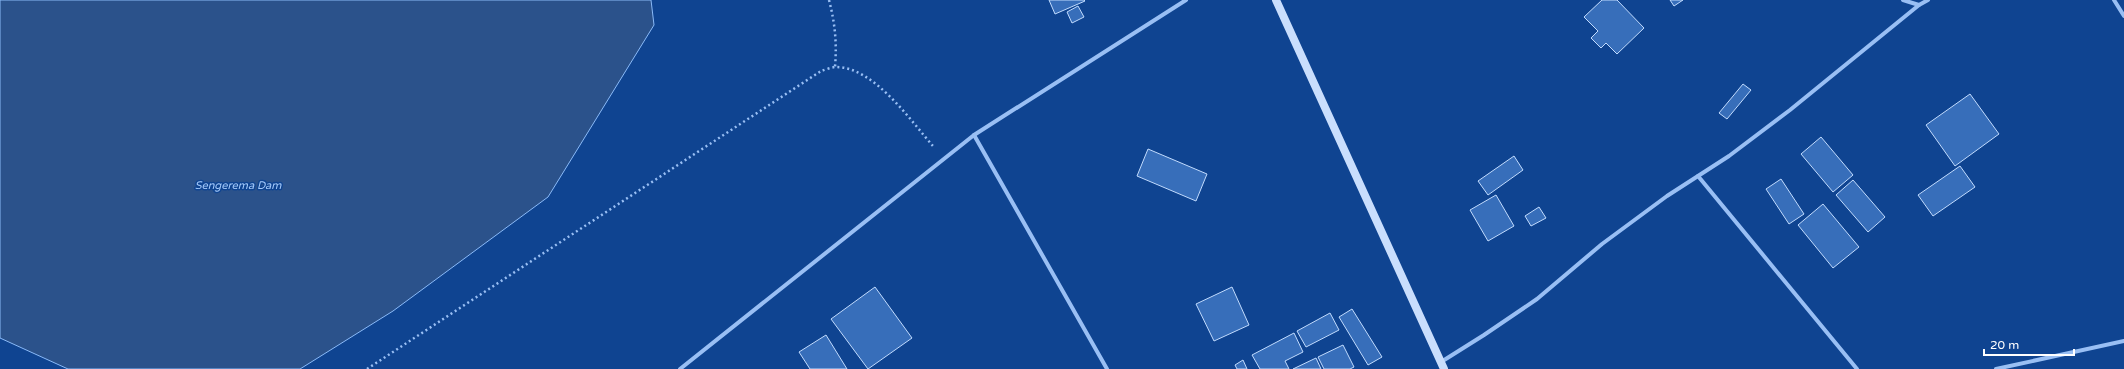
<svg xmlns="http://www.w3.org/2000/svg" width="2124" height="369" viewBox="0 0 2124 369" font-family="'Varela Round',sans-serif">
<rect width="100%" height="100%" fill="#0f4491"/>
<path fill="#2b528b" stroke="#8abaf8" d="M0 0H651L654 25 548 197 393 311 300 369H68L0 338Z"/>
<g fill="#376eba" stroke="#c1dbfe">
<path d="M1049 0H1084L1085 1 1055 14Z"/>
<path d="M1602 0H1617L1644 28 1617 54 1606 43 1601 48 1591 38 1598 31 1584 17Z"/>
<path d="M1670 0H1683L1674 6Z"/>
<path d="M1078 6 1084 17 1072 23 1067 12Z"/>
<path d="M1743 84 1751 90 1727 119 1719 113Z"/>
<path d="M1970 94 1999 134 1955 166 1926 125Z"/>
<path d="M1821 137 1853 175 1833 192 1801 154Z"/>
<path d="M1148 149 1207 174 1196 201 1137 176Z"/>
<path d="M1514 156 1523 170 1488 195 1478 181Z"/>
<path d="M1960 166 1975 187 1933 216 1918 195Z"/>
<path d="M1781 179 1804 214 1789 224 1766 189Z"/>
<path d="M1853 180 1885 217 1868 232 1836 195Z"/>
<path d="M1496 195 1514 226 1488 241 1470 210Z"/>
<path d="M1823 204 1859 247 1833 268 1798 225Z"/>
<path d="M1539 207 1546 218 1531 226 1525 216Z"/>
<path d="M875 287 912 338 868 369 831 319Z"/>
<path d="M1232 287 1249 325 1214 341 1196 304Z"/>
<path d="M1352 309 1382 357 1368 365 1339 317Z"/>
<path d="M1330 313 1339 330 1306 347 1297 331Z"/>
<path d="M1294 333 1303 352 1285 361 1289 369H1260L1252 355Z"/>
<path d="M826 335 847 369H810L799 352Z"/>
<path d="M1343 345 1354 367 1350 369H1324L1318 357Z"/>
<path d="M1316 358 1321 369H1293Z"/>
<path d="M1243 360 1247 369H1237L1235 365Z"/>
</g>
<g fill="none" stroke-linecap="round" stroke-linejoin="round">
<g stroke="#99bff4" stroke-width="2.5" stroke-dasharray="2 3" stroke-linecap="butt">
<path d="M829 0C835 23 837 43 835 67"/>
<path d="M367 369 821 71C825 70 831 67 836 67 874 67 910 120 933 146"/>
</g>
<g stroke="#99bff4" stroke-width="4">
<path d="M1903 0 1919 5"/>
<path d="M2114 0 2124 16"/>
<path d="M974 135 1107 369"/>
<path d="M1698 176 1857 369"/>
<path d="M1441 362 1484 335 1537 299 1602 244 1667 196 1729 156 1790 110 1919 5 1928 0"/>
<path d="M680 369 974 135 1186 0"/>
<path d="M1996 369 2124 341"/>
</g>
<path stroke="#c9defd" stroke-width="8" d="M1276 0 1444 369"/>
</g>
<g text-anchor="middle" stroke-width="3" stroke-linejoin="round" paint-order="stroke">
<g font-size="11" font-style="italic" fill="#a5cafb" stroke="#0f4491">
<text x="238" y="189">Sengerema Dam</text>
</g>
</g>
<path d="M1984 349v6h90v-6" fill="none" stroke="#ffffff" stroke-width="2"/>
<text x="1990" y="349" font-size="12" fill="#ffffff" stroke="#0f4491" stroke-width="3" paint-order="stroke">20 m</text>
</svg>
